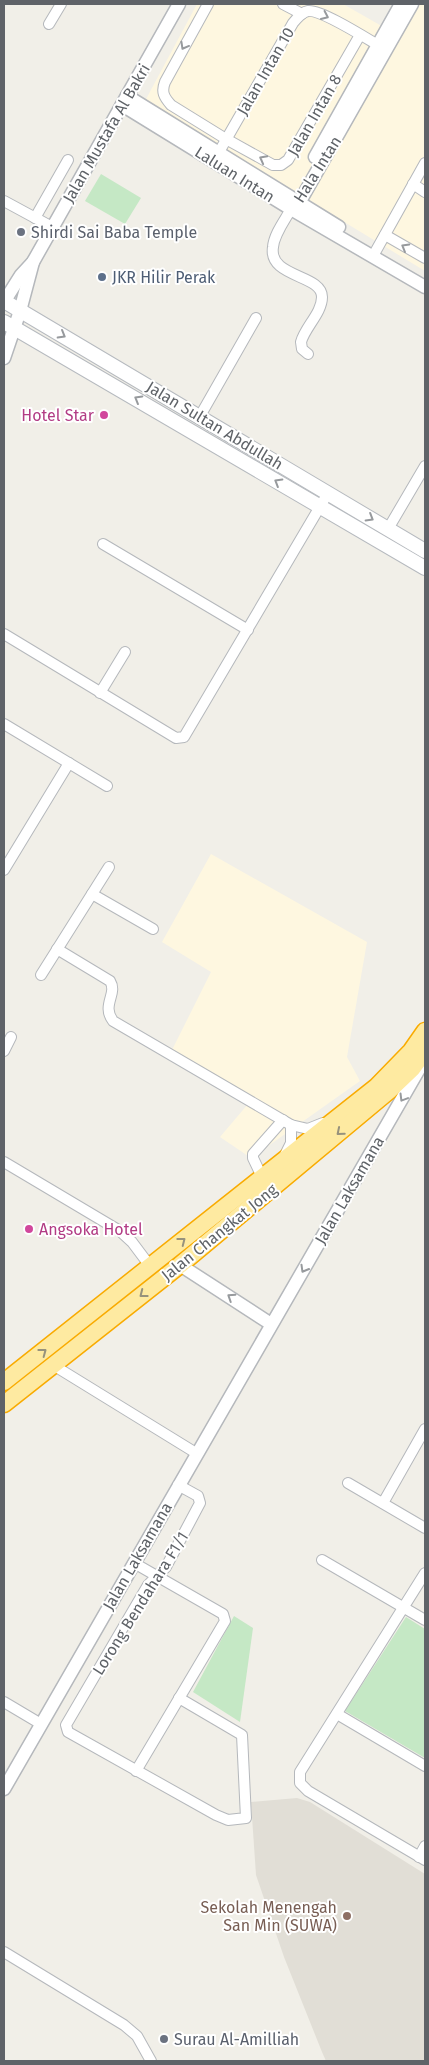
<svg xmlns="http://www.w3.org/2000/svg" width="429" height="2065" viewBox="0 0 429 2065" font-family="'Fira Sans',sans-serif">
<rect width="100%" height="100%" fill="#f1efe8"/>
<g fill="#fef7e0">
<path d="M197 4H343L401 37 420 4H425V271L145 101Z"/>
<path d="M211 854 367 942 347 1057 360 1081 251 1158 220 1137 248 1104 170 1054 211 972 162 942Z"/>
</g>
<path fill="#e1ded6" d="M297 1798 310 1802 425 1874V2061H326L322 2052 284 1957 256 1875 251 1802Z"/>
<g fill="#c5e8c5">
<path d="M101 174 141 198 125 224 85 201Z"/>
<path d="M234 1616 253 1628 240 1722 193 1692Z"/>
<path d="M406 1617 425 1629V1758L345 1711Z"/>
</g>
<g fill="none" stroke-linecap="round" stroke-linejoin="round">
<g stroke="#b5b8bc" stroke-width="12">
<g id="minor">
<path d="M208 4 165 82C161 92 164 97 171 105L226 139 273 165H281L288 160 360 35"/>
<path d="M283 4 302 14"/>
<path d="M49 24 61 4"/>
<path d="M215 159 293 23C297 18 302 12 308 11 321 9 369 40 383 48"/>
<path d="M413 184 425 192"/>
<path d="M4 201 52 227"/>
<path d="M291 209C285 220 274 234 273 247 268 278 322 274 322 297 322 313 305 327 301 342L302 349 308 354"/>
<path d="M35 218 68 160"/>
<path d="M385 235 425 258"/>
<path d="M373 256 425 163"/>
<path d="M200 416 256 318"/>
<path d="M388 529 425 466"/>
<path d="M103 544 248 630"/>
<path d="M4 634 176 738 184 737 328 493"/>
<path d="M100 693 125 652"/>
<path d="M4 724 107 786"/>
<path d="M4 870 69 763"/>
<path d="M92 894 153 929"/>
<path d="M57 949 110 981C118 994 101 1005 113 1021L291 1125 308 1129 323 1123"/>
<path d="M41 975 109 867"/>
<path d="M4 1051 11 1037"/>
<path d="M285 1155 291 1143V1125"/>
<path d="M4 1162 120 1231 132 1242 150 1266"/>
<path d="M262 1177 253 1158V1154L283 1120"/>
<path d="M53 1365 196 1453"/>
<path d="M348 1483 425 1528"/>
<path d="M178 1485 198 1496 200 1503 166 1567 148 1585 66 1725 68 1732 216 1815 228 1820 246 1818 242 1735 179 1698"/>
<path d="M383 1503 425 1429"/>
<path d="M322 1560 425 1620"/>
<path d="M134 1563 223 1614 225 1621 136 1771"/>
<path d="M425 1573 300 1772V1783L308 1791 425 1860"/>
<path d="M4 1702 41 1724"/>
<path d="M337 1714 425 1766"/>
<path d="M419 1857 425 1846"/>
<path d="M4 1952 124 2025 137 2036 151 2061"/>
</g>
</g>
<g stroke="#b5b8bc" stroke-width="15">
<g id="tertiary">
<path d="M127 96 339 227"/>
<path d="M122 105 291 209 425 287"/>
<path d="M315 157 401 4"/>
<path d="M292 208 299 203 412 4"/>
<path d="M4 302 21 275 33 262 179 4"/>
<path d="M4 358 20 311 33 262"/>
<path d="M180 1265 271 1324"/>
<path d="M4 1789 422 1064"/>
</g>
</g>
<g stroke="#b6babf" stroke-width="16">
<g id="secondary">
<path d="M4 301 425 551"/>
<path d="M4 322 425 568"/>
</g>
</g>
<g stroke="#f9ab00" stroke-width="19">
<g id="trunk">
<path d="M4 1382 376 1087 411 1051 425 1031"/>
<path d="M4 1404 180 1265 390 1090 412 1069 425 1051"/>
</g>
</g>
<use href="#minor" stroke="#fff" stroke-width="10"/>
<use href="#tertiary" stroke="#fff" stroke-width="12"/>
<use href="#secondary" stroke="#fff" stroke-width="14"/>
<use href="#trunk" stroke="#feeaa1" stroke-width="16"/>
</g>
<defs><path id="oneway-chevron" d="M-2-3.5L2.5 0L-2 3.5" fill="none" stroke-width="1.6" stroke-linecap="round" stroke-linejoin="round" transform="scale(1.25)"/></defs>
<g stroke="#979a9d">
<use href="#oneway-chevron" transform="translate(325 16) rotate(25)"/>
<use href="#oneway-chevron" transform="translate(184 46) rotate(119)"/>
<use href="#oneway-chevron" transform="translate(263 159) rotate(-152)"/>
<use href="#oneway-chevron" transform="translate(405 247) rotate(-150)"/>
<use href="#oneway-chevron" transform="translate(62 335) rotate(30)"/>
<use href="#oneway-chevron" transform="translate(138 399) rotate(-150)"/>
<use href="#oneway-chevron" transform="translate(278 482) rotate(-149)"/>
<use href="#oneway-chevron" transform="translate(370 518) rotate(31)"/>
<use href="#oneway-chevron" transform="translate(403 1098) rotate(121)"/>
<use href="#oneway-chevron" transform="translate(304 1269) rotate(120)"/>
<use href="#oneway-chevron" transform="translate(231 1297) rotate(-147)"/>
</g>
<g stroke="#97927c">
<use href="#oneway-chevron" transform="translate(340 1132) rotate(140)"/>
<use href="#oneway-chevron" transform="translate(182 1241) rotate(-38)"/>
<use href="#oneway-chevron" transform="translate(143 1294) rotate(142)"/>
<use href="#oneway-chevron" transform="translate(43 1352) rotate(-37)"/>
</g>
<g fill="#6b7280" stroke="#fff" stroke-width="2">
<circle cx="21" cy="232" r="5"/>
<circle cx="164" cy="2039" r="5"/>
</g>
<circle fill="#5c6f8a" stroke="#fff" stroke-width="2" cx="102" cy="277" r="5"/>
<g fill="#d1479c" stroke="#fff" stroke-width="2">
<circle cx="104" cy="415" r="5"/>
<circle cx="29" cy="1229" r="5"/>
</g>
<circle fill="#8d6e63" stroke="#fff" stroke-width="2" cx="347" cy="1916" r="5"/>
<g text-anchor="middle" stroke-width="4" stroke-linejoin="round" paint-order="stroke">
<g font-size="16" fill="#5f6368" stroke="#fff">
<text transform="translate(265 71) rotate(-60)" y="6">Jalan Intan 10</text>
<text transform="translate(314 115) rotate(-60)" y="6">Jalan Intan 8</text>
<text transform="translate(106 133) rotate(-60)" y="6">Jalan Mustafa Al Bakri</text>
<text transform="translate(317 169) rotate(-58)" y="6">Hala Intan</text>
<text transform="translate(235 174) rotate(32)" y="6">Laluan Intan</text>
<text transform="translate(215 425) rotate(31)" y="6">Jalan Sultan Abdullah</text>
<text transform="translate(349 1190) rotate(-60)" y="6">Jalan Laksamana</text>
<text transform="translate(219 1232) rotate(-39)" y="6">Jalan Changkat Jong</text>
<text transform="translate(137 1556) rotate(-60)" y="6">Jalan Laksamana</text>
<text transform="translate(140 1603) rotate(-58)" y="6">Lorong Bendahara F1/1</text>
</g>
<g font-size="16" fill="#5b616d" stroke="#fff" text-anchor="start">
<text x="31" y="238">Shirdi Sai Baba Temple</text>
<text x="174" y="2045">Surau Al-Amilliah</text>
</g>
<g font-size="16" fill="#4e5e75" stroke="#fff" text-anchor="start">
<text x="112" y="283">JKR Hilir Perak</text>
</g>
<g font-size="16" fill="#b23c85" stroke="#fff" text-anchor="end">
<text x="94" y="421">Hotel Star</text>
<text x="39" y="1235" text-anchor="start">Angsoka Hotel</text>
</g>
<g font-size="16" fill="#785e54" stroke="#fff" text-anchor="end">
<text x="337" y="1913">Sekolah Menengah<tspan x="337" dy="18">San Min (SUWA)</tspan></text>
</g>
</g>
<rect width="429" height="2065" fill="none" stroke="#5f6368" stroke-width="10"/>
</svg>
